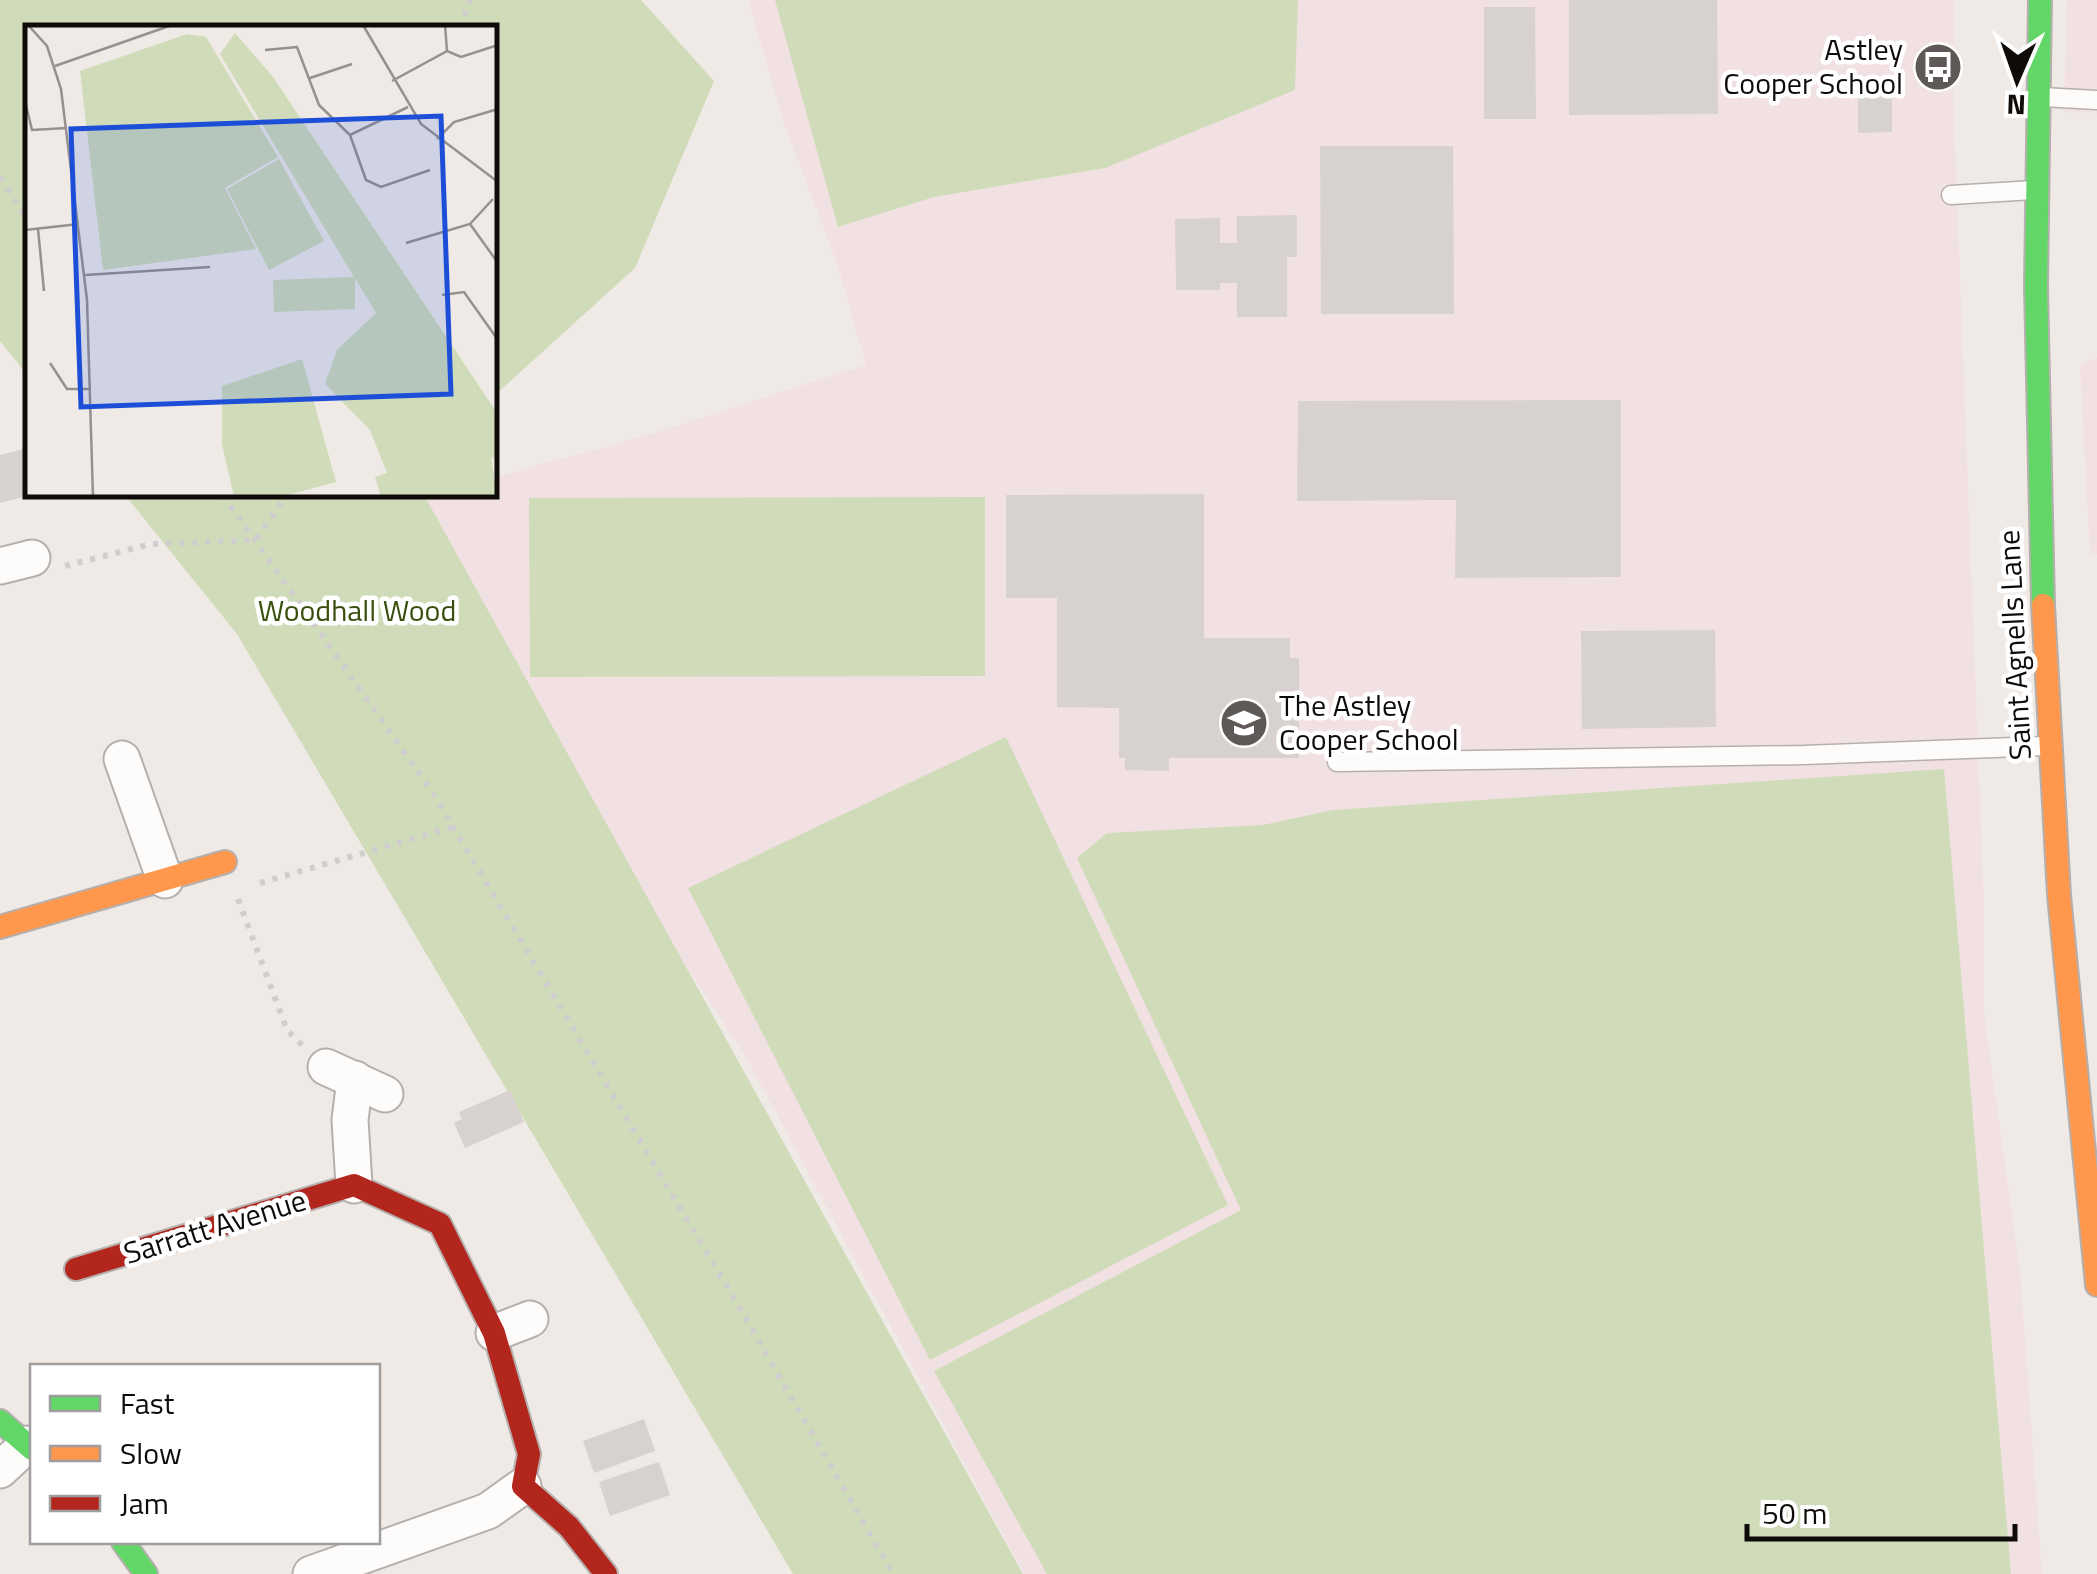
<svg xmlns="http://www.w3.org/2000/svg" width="2097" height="1574" viewBox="0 0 2097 1574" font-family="'Titillium Web',sans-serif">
<rect width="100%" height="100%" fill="#f0eae6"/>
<g fill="#f2e1e3">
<path d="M748 0H1955L1953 94 1984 906V1013L2020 1272 2042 1574H1024L746 1057 576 800 344 518 428 495H495V477L638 438 866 365 838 266 784 123Z"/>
<path d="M2067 0H2097V113L2064 112Z"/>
<path d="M2097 358V554L2090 553 2080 366Z"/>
</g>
<g fill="#d0dbb9">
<path d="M0 0H641L714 81 635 268 495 395V28H28L27 375 0 341Z"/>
<path d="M775 0H1298L1295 90 1105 168 934 197 838 227Z"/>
<path d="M125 495H424L1023 1574H793L237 634Z"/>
<path d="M985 497V676L530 677 529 498Z"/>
<path d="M1006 737 1228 1205 930 1360 688 888Z"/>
<path d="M1944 769 2011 1574H1047L934 1371 1241 1210 1077 858 1107 833 1263 825 1333 810Z"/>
</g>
<g fill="#d7d2cf">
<path d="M1569 0H1717L1718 114 1569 115Z"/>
<path d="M1484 7H1535L1536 119H1484Z"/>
<path d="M1858 89H1892V132L1858 133Z"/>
<path d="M1320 146H1453L1454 314H1321Z"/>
<path d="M1297 215V257H1287V317H1237V283H1220V290H1176L1175 219 1220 218V243H1237V216Z"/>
<path d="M1621 400V577L1455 578 1456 500 1297 501 1298 401Z"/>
<path d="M28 448V496L0 503V455Z"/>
<path d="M1204 494V638H1290V658H1299V758H1169V771L1125 770V758H1119V708L1057 707V598H1006V495Z"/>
<path d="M1715 630 1716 727 1582 729 1581 631Z"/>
<path d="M510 1090 524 1122 465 1148 454 1123 462 1119 459 1112Z"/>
<path d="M644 1419 655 1451 594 1473 583 1441Z"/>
<path d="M659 1462 670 1495 610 1516 599 1482Z"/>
</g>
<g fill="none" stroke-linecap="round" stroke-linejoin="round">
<g stroke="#b5b0ad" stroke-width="21">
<g id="lane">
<path d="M2042 97 2097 100"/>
<path d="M1951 195 2035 190"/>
<path d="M1337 762 1804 755 2044 746"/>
</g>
</g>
<g stroke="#b5b0ad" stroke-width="39">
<g id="street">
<path d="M0 566 32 558"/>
<path d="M122 759 165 880"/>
<path d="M326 1067 385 1094"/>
<path d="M354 1185 350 1120 355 1079"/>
<path d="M494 1333 530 1319"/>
<path d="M0 1470 28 1444"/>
<path d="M311 1574 488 1511 523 1486"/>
</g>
</g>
<g stroke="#b5b0ad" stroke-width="26">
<g id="fast">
<path d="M2040 0 2036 287 2043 605"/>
<path d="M0 1421 32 1449"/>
<path d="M123 1542 146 1574"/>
</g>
</g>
<g stroke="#b5b0ad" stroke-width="26">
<g id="slow">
<path d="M2043 605 2059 895 2097 1285"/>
<path d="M0 927 225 862"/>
</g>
</g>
<g stroke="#b5b0ad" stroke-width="26">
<path id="jam" d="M76 1269 354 1185 440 1224 494 1333 529 1454 523 1486 569 1527 606 1574"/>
</g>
<g stroke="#d0cecd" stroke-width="6" stroke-dasharray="5 8" stroke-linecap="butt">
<path d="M460 28 470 0"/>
<path d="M0 177 28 221"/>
<path d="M223 495 433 793 745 1317 893 1574"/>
<path d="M65 566 151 544 256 540 286 495"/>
<path d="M260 883 453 827"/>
<path d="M238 899 287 1030 303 1046"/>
</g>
<use href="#lane" stroke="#fdfcfb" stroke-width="18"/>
<use href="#street" stroke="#fdfcfb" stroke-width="35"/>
<use href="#fast" stroke="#63d668" stroke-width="22"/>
<use href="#slow" stroke="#ff974d" stroke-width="22"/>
<use href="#jam" stroke="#b3261e" stroke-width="22"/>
</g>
<defs>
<g id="bus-disc" transform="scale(2.5)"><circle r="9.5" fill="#5e5956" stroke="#fff"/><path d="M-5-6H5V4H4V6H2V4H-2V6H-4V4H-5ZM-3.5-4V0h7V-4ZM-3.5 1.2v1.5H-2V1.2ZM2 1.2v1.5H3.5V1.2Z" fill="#fff"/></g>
<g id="school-disc" transform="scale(2.5)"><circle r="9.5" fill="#5e5956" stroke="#fff"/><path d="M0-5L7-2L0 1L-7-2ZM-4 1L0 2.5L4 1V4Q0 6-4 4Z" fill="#fff"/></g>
</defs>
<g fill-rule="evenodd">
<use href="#bus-disc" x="1938" y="67"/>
<use href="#school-disc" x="1244" y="723"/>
</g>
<g text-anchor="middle" stroke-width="9" stroke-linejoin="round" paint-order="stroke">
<g font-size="30" fill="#0f0b09" stroke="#fff" text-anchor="end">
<text x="1903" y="60">Astley<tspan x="1903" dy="34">Cooper School</tspan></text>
<text x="1279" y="716" text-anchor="start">The Astley<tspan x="1279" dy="34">Cooper School</tspan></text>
</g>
<g font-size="30" fill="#3a4f0e" stroke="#fff">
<text x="357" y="621">Woodhall Wood</text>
</g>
<g font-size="30" fill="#0f0b09" stroke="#fff">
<text transform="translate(2015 645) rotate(-93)" y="10">Saint Agnells Lane</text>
<text transform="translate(215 1227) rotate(-17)" y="10">Sarratt Avenue</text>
</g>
</g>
<g transform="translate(25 25)">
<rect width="472" height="472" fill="#f0eae6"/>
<path d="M210 8 248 52 472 388V439L466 431 472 472H356L350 452 362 448 345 405 300 359 312 325 351 288 330 253V284L249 287 248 255 329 252 195 29ZM162 9 181 12 253 132 200 163 231 224 78 245 55 46ZM254 134 299 216 244 245 202 164ZM277 334 311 457 255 472H209L197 419V361Z" fill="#d0dbb9"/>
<path fill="none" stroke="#96918e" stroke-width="2.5" d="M3 0 22 21 36 64 62 275 68 472M338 0 396 99 473 157M240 25 272 22 294 80 325 110 341 155 356 162 405 145M422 26 436 32 473 20M30 41 147 0M285 53 327 39M367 56 422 26 420 0M0 76 7 105 42 103M325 110 383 82M412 114 429 97 473 84M445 199 473 238M13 204 19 266M0 205 54 199M381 218 445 199 468 174M60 250 185 242M417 270 439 267 473 315M25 338 42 364H66"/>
<path fill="#1d4ed8" fill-opacity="0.15" stroke="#1d4ed8" stroke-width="5" d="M416 91 426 369 56 382 46 104Z"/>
<rect width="472" height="472" fill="none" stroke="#0f0b09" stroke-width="5"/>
</g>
<rect x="30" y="1364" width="350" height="180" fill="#ffffff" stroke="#9f9d9d" stroke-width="2.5"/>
<rect x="50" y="1396" width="50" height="15" fill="#63d668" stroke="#9f9d9d" stroke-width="2.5"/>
<text x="120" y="1414" font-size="30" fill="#0f0b09">Fast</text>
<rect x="50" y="1446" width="50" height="15" fill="#ff974d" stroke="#9f9d9d" stroke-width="2.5"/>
<text x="120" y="1464" font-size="30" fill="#0f0b09">Slow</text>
<rect x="50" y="1496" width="50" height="15" fill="#b3261e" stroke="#9f9d9d" stroke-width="2.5"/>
<text x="120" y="1514" font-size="30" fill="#0f0b09">Jam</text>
<g transform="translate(2017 80) rotate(182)" stroke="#ffffff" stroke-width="8" paint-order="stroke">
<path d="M0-8L18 38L0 25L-18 38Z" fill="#0f0b09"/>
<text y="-15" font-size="28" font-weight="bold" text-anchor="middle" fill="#0f0b09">N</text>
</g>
<path d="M1747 1524v15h268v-15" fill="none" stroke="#0f0b09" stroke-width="5"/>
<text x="1762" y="1524" font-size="30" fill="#0f0b09" stroke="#ffffff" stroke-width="8" paint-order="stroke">50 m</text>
</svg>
